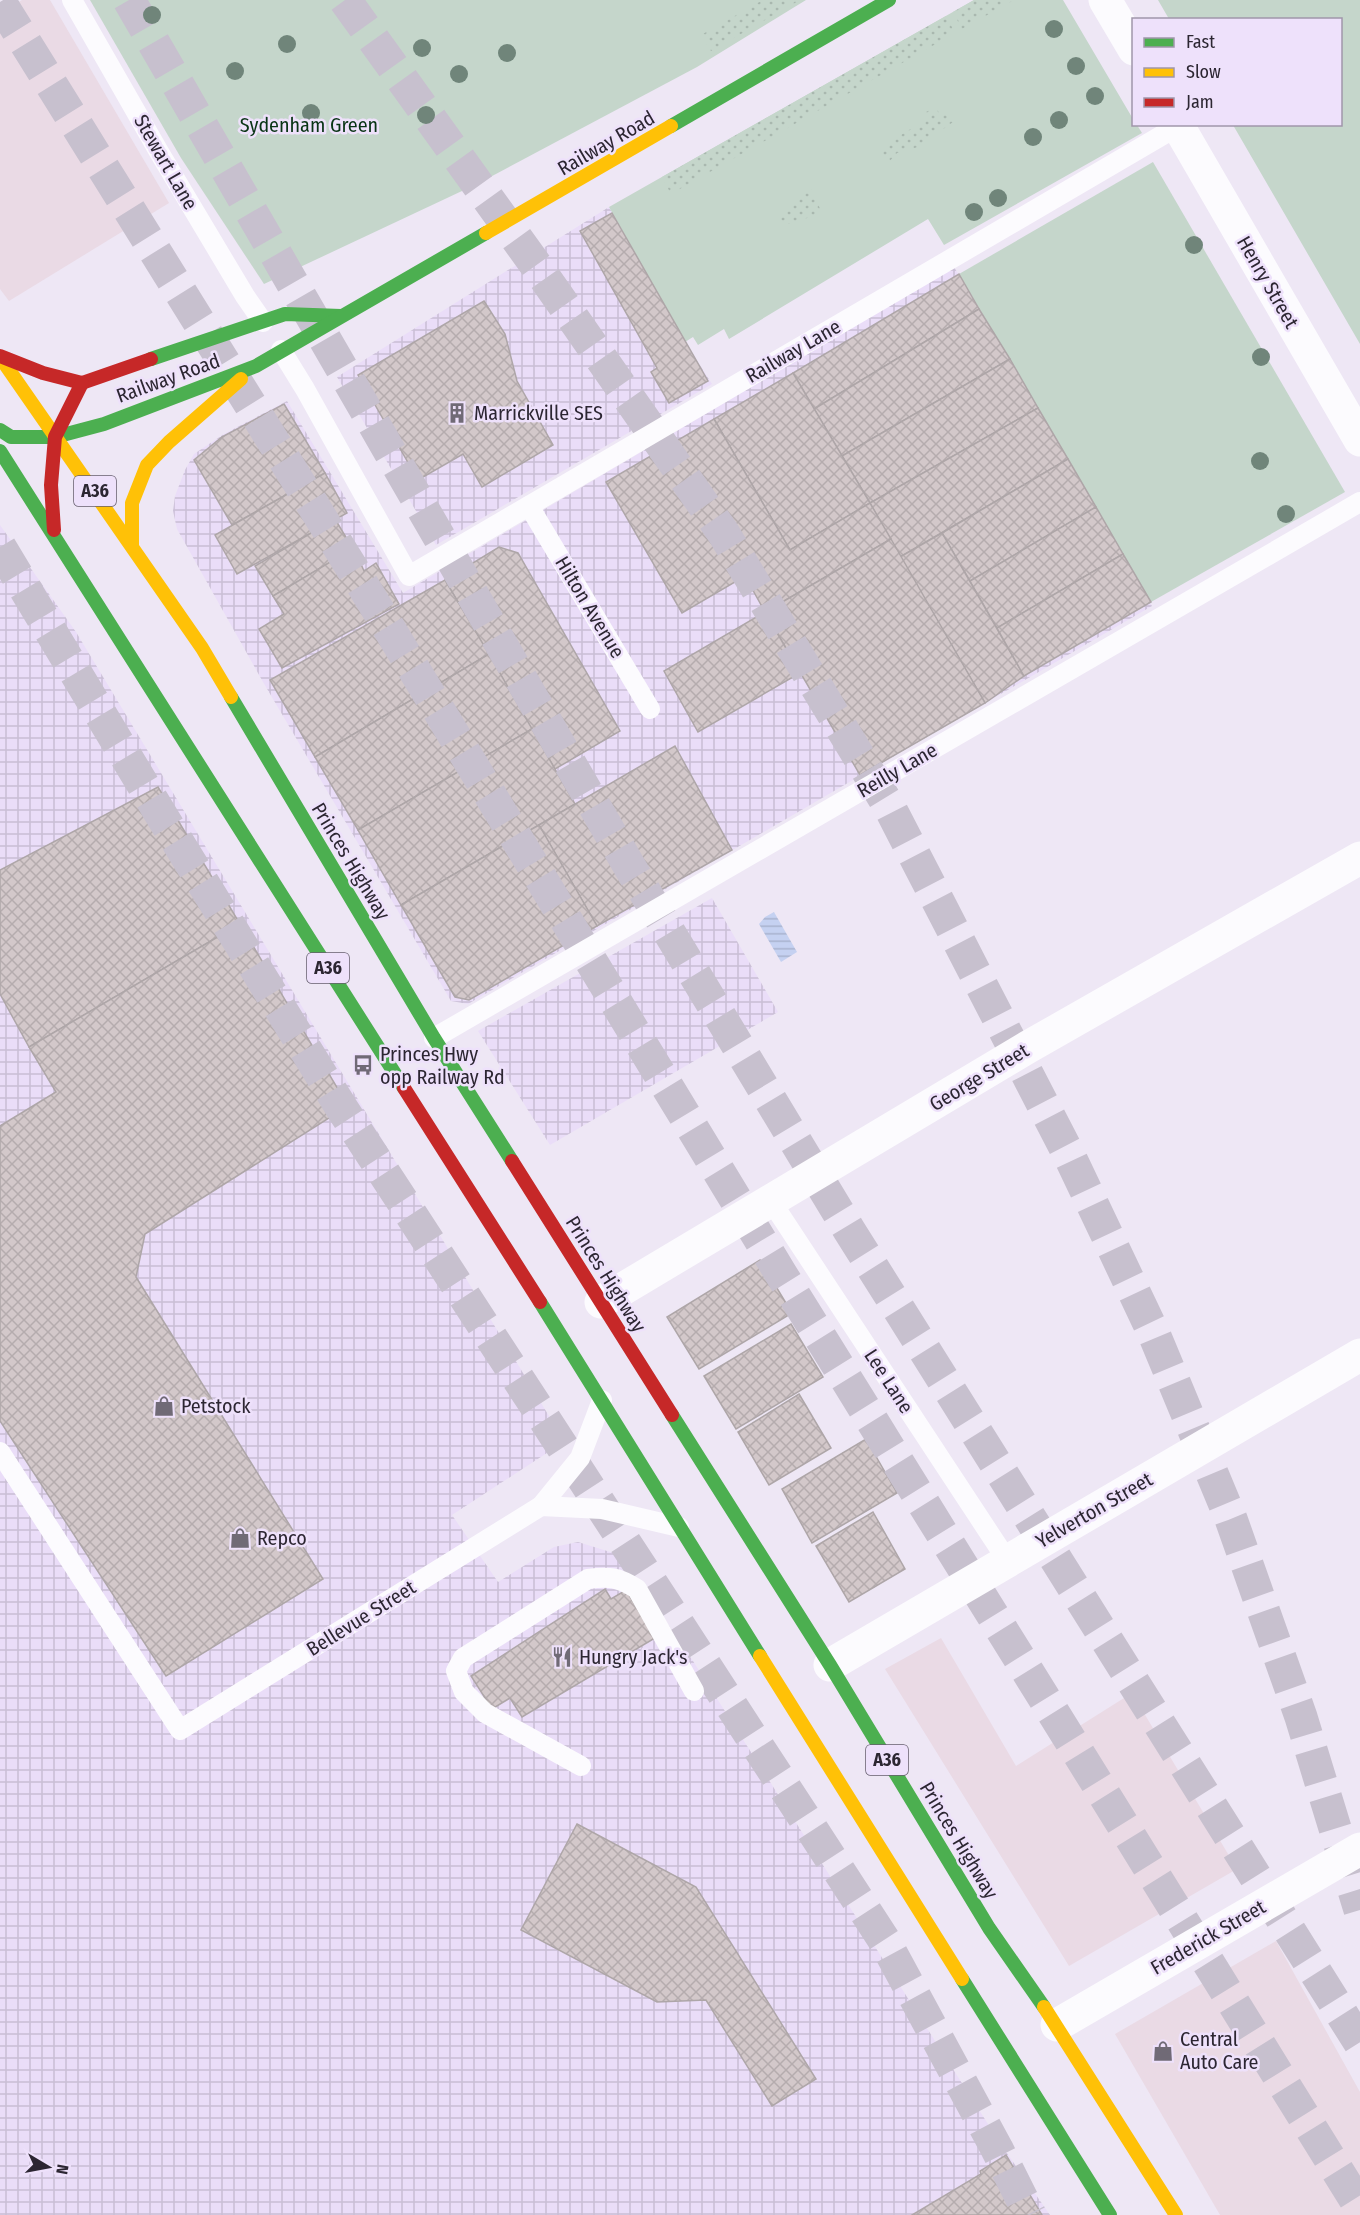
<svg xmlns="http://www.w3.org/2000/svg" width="1360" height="2215" viewBox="0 0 1360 2215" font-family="'Fira Sans Condensed',sans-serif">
<defs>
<pattern id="industrial-grid" width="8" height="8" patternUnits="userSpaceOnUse" patternTransform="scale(1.5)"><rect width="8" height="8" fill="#eaddf8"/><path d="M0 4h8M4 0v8" fill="none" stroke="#c9bed5"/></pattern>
<pattern id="garden-dots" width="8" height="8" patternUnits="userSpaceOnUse" patternTransform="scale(1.5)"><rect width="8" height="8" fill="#c5d6cb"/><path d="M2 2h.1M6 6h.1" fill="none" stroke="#a9b8af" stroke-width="1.8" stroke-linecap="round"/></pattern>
<pattern id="water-rules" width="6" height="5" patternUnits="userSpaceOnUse" patternTransform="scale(1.5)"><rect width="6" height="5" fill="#c5d1f1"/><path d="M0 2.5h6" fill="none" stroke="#a9b3cf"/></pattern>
<pattern id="building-cross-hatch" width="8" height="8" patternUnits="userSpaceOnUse" patternTransform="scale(1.5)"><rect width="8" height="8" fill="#d3c8ca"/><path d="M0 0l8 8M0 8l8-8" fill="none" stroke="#b5acae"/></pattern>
</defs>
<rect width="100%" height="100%" fill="#eee7f5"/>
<g fill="#eadae5">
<path d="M22 0H50L169 203 9 301 0 289V13Z"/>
<path d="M941 1638 1016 1766 1132 1693 1237 1869 1069 1966 885 1669Z"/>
<path d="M1276 1941 1360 2092V2215H1220L1115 2034Z"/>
</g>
<g fill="url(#industrial-grid)">
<path d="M609 207 685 342 712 384 436 545 337 377Z"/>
<path d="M954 267 1010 359 1152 606 468 1004 451 1001 263 682 177 529 173 511 175 496 185 470 194 454 224 434 287 401 403 593Z"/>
<path d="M0 525 76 632 555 1426 550 1451 452 1515 498 1582 554 1547 578 1542 620 1555 693 1661 1002 2146 1050 2215H0Z"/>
<path d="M712 898 778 1012 550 1145 478 1031Z"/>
</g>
<g fill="#c5d6cb">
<path d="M90 0H806L697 67 479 183 264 284 181 158Z"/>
<path d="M974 0H1063L1133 119 1134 124 1137 125 1142 133 944 245 928 219 729 339 724 329 698 345 693 337 685 342 609 207Z"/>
<path d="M1158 0H1360V344L1233 125 1340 124V20L1169 19Z"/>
<path d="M1153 162 1345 492 1151 602 959 274Z"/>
</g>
<g fill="url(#garden-dots)">
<path d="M763 0H800L711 51 701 35Z"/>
<path d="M974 0H1014L962 29 953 12Z"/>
<path d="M946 16 955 33 671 194 662 177Z"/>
<path d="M936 107 939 113 946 112 953 122 918 147 897 153 887 164 881 153 896 138 927 119 924 113Z"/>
<path d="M810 187 822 213 789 224 781 223 778 218 779 214Z"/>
</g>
<path fill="url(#water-rules)" d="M774 912 797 952 781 962 759 924 765 917Z"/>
<g fill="url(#building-cross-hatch)" stroke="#aea6a8" stroke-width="1.5">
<path d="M612 213 708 381 669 403 651 372 657 368 580 231Z"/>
<path d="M959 274 979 309 814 409 793 373Z"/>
<path d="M484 301 505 334 517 381 553 445 482 487 463 454 418 480 358 375Z"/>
<path d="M979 309 1010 359 842 456 814 409Z"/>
<path d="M1010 359 1038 408 870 503 842 456Z"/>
<path d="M793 373 870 503 790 550 714 419Z"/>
<path d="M284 404 325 473 232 525 194 460 222 437Z"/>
<path d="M1038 408 1068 459 900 557 870 503Z"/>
<path d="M714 419 790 550 870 503 891 539 765 612 745 576 682 613 606 482Z"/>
<path d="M1068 459 1096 507 970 581 942 533Z"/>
<path d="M325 473 347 513 237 574 215 535Z"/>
<path d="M1096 507 1123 554 997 628 970 581Z"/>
<path d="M335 519 353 549 273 596 255 566Z"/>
<path d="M942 533 1024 676 985 703 900 557Z"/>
<path d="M891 539 985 703 860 775 765 612Z"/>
<path d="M499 547 518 553 620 731 555 769 445 580Z"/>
<path d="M347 552 357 555 364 571 376 563 399 604 282 668 259 629 284 614 273 596Z"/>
<path d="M1123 554 1151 602 1024 676 997 628Z"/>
<path d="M445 580 489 654 315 757 270 680Z"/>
<path d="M765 612 800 673 698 732 664 671Z"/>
<path d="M489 654 532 729 358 830 315 757Z"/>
<path d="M532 729 575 804 401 905 358 830Z"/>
<path d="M675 746 732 850 597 926 539 825Z"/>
<path d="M158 787 240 924 29 1047 0 994V870Z"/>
<path d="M539 825 597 926 469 1000 455 997 401 905Z"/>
<path d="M240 924 348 1106 145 1234 136 1277 323 1579 166 1676 0 1421V1126L56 1092 29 1047Z"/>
<path d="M760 1260 792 1313 699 1369 667 1317Z"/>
<path d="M791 1324 823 1377 736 1429 704 1376Z"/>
<path d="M799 1394 831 1448 769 1485 738 1432Z"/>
<path d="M866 1439 897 1493 812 1543 782 1489Z"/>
<path d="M873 1512 905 1569 849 1602 816 1546Z"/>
<path d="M605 1589 611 1599 626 1590 655 1638 522 1717 510 1698 492 1709 471 1676Z"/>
<path d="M577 1824 696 1887 816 2079 772 2106 706 2000 657 2002 521 1930Z"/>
<path d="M1006 2155 1042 2215H912L981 2174 980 2171Z"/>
</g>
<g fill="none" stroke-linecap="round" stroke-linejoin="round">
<g stroke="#c7c0ce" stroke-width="33" stroke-dasharray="33 16" stroke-linecap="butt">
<path d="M129 0 628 864 849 1230 1360 2043"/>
<path d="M345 0 540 271 724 534 890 808 1070 1157 1154 1334 1231 1519 1301 1717 1360 1910"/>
<path d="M0 2 370 597 781 1274 1360 2207"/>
<path d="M0 547 163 818 341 1107 884 1940 997 2149 1030 2215"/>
</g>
<g stroke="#fcfbfe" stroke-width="20">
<path d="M72 0 159 152 245 296 263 322"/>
<path d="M281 350 305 389 409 576 1178 126"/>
<path d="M529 506 650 709"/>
<path d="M434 1038 1360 502"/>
<path d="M771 1201 1007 1560"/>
<path d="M0 1452 180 1730 541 1506 580 1458 602 1400"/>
<path d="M541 1506 602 1509 679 1527"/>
<path d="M581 1766 485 1713 464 1692 456 1671 463 1658 588 1579C609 1576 618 1577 637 1589L694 1691"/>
</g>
<g stroke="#fcfbfe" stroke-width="33">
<path d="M1105 0 1134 49"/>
<path d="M1177 124 1360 440"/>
<path d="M601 1302 1028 1047 1360 858"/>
<path d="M830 1665 1360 1355"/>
<path d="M1057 2025 1360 1849"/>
</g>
<g stroke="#4caf50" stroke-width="14">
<path d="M671 126 889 0"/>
<path d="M151 359 285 314 341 316"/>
<path d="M0 430 11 437H55L104 424 256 366 486 233"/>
<path d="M0 451 404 1088"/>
<path d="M231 697 434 1038 512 1161"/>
<path d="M540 1302 760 1656"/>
<path d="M672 1415 830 1665 989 1928 1044 2007"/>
<path d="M962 1979 1110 2215"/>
</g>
<g stroke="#ffc107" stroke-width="14">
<path d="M486 233 671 126"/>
<path d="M0 357 202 648 231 697"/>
<path d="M132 546V503L147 465 169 442 241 379"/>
<path d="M760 1656 962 1979"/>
<path d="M1044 2007 1176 2215"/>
</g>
<g stroke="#c62828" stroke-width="14">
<path d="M0 356 43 373 82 383 151 359"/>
<path d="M54 530 51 485 55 437 82 383"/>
<path d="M404 1088 540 1302"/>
<path d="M512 1161 672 1415"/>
</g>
</g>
<g fill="#70857a">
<circle cx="152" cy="15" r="9"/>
<circle cx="1054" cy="29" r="9"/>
<circle cx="287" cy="44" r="9"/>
<circle cx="422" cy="48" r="9"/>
<circle cx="507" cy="53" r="9"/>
<circle cx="1076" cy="66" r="9"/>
<circle cx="235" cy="71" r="9"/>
<circle cx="459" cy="74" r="9"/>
<circle cx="1095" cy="96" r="9"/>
<circle cx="311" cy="113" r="9"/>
<circle cx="426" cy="115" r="9"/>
<circle cx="1059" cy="120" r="9"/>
<circle cx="1033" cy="137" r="9"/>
<circle cx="998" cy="198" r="9"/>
<circle cx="974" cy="212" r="9"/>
<circle cx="1194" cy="245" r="9"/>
<circle cx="1261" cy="357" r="9"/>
<circle cx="1260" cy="461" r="9"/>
<circle cx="1286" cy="514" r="9"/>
</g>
<defs>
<g id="building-bare" transform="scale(1.62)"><path d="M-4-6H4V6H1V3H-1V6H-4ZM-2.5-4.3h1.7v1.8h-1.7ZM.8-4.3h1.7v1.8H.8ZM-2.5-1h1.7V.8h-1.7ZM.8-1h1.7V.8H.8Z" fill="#706a76" stroke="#eee1fb" stroke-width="2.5" paint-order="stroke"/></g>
<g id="bus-bare" transform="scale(1.62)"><path d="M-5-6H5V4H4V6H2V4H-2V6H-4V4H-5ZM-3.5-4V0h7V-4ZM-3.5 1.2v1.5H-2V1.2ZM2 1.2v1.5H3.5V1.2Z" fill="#706a76" stroke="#eee1fb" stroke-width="2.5" paint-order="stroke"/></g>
<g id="shop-bare" transform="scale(1.62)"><path d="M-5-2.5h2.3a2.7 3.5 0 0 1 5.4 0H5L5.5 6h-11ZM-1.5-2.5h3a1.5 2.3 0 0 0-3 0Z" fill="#706a76" stroke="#eee1fb" stroke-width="2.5" paint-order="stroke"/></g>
<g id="restaurant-bare" transform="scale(1.62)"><path d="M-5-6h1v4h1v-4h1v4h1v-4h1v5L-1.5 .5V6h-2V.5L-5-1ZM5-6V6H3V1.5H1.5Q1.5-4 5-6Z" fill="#706a76" stroke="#eee1fb" stroke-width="2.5" paint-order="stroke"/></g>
</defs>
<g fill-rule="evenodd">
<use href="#building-bare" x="457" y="413"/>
<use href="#bus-bare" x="363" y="1065"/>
<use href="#shop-bare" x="164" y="1406"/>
<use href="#shop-bare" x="240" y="1538"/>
<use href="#restaurant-bare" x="562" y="1657"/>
<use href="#shop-bare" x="1163" y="2051"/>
</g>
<g text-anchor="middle" stroke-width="5" stroke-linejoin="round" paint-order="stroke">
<g fill="#eee1fb" stroke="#665e6e" stroke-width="1.5">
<rect x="74" y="476" width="42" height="30" rx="4.5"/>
<rect x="307" y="953" width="42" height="30" rx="4.5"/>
<rect x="866" y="1745" width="42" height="30" rx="4.5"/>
</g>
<g font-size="18" font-weight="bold" fill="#2c2632">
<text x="95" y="497">A36</text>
<text x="328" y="974">A36</text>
<text x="887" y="1766">A36</text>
</g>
<g font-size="20" fill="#093415" stroke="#eee1fb">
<text x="309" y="132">Sydenham Green</text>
</g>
<g font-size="20" fill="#2c2632" stroke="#eee1fb">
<text transform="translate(606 143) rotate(-30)" y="7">Railway Road</text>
<text transform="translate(166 162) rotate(60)" y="7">Stewart Lane</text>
<text transform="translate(1268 282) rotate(60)" y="7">Henry Street</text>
<text transform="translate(793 351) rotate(-30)" y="7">Railway Lane</text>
<text transform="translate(168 378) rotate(-20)" y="7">Railway Road</text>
<text transform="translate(590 607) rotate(59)" y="7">Hilton Avenue</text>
<text transform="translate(897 770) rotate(-30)" y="7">Reilly Lane</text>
<text transform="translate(351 861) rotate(59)" y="7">Princes Highway</text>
<text transform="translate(979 1077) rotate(-31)" y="7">George Street</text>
<text transform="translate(606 1274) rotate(58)" y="7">Princes Highway</text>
<text transform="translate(889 1381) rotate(57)" y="7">Lee Lane</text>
<text transform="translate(1094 1510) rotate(-30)" y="7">Yelverton Street</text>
<text transform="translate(361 1618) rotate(-32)" y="7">Bellevue Street</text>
<text transform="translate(959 1840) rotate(59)" y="7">Princes Highway</text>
<text transform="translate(1208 1937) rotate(-30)" y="7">Frederick Street</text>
</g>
<g font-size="20" fill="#2c2632" stroke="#eee1fb" text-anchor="start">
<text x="474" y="420">Marrickville SES</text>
<text x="380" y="1061">Princes Hwy<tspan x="380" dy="23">opp Railway Rd</tspan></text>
<text x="181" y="1413">Petstock</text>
<text x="257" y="1545">Repco</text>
<text x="579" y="1664">Hungry Jack's</text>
<text x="1180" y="2046">Central<tspan x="1180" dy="23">Auto Care</tspan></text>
</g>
</g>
<rect x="1132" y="18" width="210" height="108" fill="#eee1fb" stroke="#a096ab" stroke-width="1.5"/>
<rect x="1144" y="38" width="30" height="9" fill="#4caf50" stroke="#a096ab" stroke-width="1.5"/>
<text x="1186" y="48" font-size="18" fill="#2c2632">Fast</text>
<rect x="1144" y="68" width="30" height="9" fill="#ffc107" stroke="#a096ab" stroke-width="1.5"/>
<text x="1186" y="78" font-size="18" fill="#2c2632">Slow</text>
<rect x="1144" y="98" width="30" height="9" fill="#c62828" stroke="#a096ab" stroke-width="1.5"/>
<text x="1186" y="108" font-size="18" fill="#2c2632">Jam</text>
<g transform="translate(48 2167) rotate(100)" stroke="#eee1fb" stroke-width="4.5" paint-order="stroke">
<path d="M0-4.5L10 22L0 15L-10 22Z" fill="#2c2632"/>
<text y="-9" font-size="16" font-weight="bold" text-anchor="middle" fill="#2c2632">N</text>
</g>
</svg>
